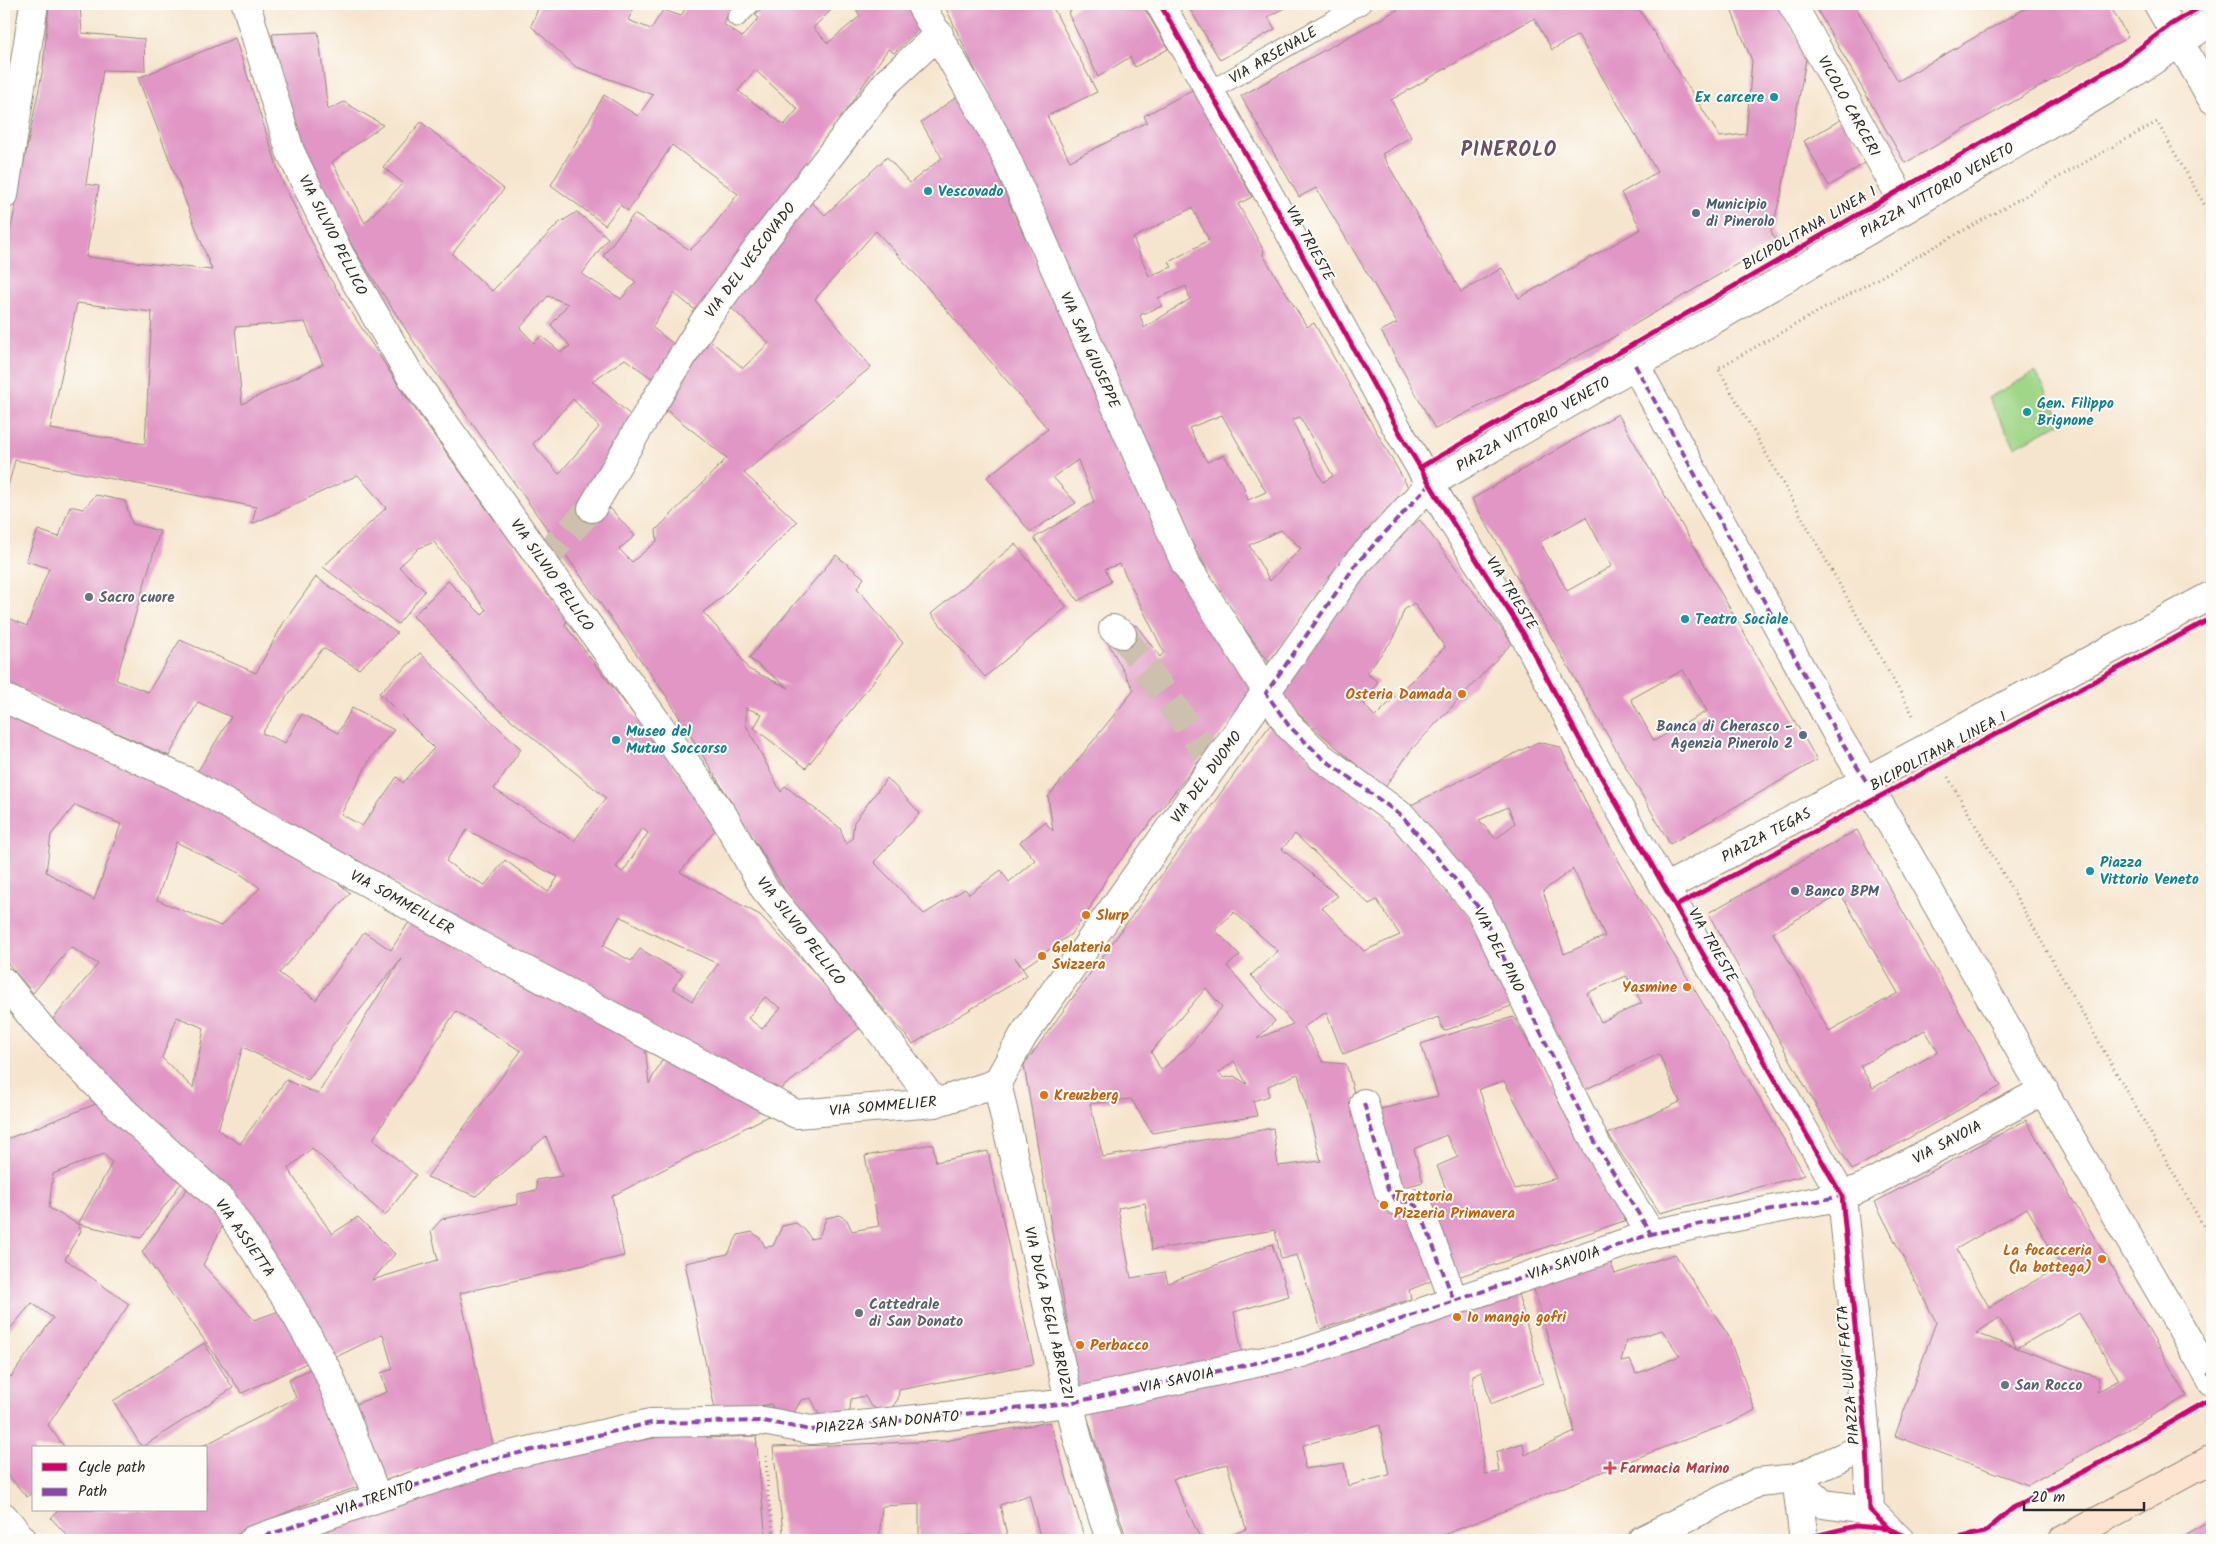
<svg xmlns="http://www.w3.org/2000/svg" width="2216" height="1544" viewBox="0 0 2216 1544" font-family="Kalam,sans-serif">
<rect width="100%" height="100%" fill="#fdfcf7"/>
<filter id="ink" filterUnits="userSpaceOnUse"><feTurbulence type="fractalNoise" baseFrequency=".02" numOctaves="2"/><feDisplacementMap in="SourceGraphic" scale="10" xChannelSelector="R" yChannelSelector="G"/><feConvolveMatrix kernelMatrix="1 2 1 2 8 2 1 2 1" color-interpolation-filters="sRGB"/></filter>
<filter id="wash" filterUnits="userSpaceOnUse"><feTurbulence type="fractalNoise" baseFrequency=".0096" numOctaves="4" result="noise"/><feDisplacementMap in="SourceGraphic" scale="20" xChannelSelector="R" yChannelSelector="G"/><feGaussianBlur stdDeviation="1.12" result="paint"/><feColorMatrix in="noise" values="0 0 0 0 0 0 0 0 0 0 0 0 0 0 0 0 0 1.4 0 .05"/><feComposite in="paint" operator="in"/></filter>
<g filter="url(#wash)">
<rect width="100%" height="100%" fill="#f6e5ce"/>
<path fill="#9fd687" stroke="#658059" d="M2035 372 2063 421 2015 447 1988 398Z"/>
<g id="blocks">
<g fill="#e196c5" fill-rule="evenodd">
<path d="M49 4H80L82 33 144 39 145 71 103 70 86 184 99 186 86 257 212 270 138 78 235 38 282 181 329 277 404 394 567 620 565 625 684 780 716 829 680 872 760 915 864 1025 774 1094 196 774 231 717 198 702 169 756 4 683V616L27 626 49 568 26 561 38 530 59 537 70 506 83 509 96 495 125 501 132 524 160 531 116 680 148 692 180 640 256 673 284 622 316 577 397 633 359 669 323 648 290 692 262 733 285 743 302 714 338 733 352 708 394 730 370 759 341 814 362 826 397 777 403 783 434 748 379 693 420 653 521 749 494 789 574 841 606 798 486 699 446 649 413 616 448 581 482 615 486 610 434 542 419 548 399 567 425 591 398 624 323 567 386 508 358 475 252 524 256 507 15 460 4 502V263L43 68ZM77 303 152 312 145 444 50 429ZM305 322 323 364 242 404 235 327ZM642 828 648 833 623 872 616 867ZM467 830 558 877 548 892 505 860 485 885 465 875 446 861ZM620 916 647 931 718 964 692 1001 673 988 683 974 640 949 631 961 603 946ZM765 997 781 1008 762 1029 748 1018Z"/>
<path d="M540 4H636L628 20 651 29 663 10 681 16 688 4H734L723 24 742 37 759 18 755 15 766 4H837L813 28 828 43 860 16 853 4H911L925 23 894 53 888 49 794 186 700 314 674 293 652 327 680 349 657 382 625 359 592 381 636 420 599 516 610 508 635 536 619 549 632 562 657 541 656 530 727 458 660 405 702 334 743 368 769 343 725 302 807 198 825 215 887 157 910 183 942 158 921 122 958 96 982 137 1018 223 1098 387 1254 695 1206 752 1106 879 1086 915 1070 935 1023 968 1015 958 1027 975 913 1044 791 900 667 697 414 342 352 246 293 131 272 34 318 32 328 110 344 102 383 125 332 162 365 223 403 183 383 167 421 122 504 189 452 254 492 291 559 223 577 212 608 238 582 274 621 299 636 282 603 256 634 214 690 250 707 234 738 194 672 145 628 211 620 205 605 225 551 185 604 95 638 116 653 95 576 67 531 26ZM755 70 798 109 784 125 738 91ZM876 231 927 287 1048 429 987 477 1030 532 1076 503 1053 477 1078 460 1094 502 1034 538 1078 601 1111 582 1105 569 1120 564 1164 652 1160 657 1136 625 1108 643 1134 690 1048 797 1053 831 1045 822 1020 842 1035 860 1009 882 1001 870 969 894 965 889 924 914 874 862 920 813 887 778 854 822 852 839 846 844 840 828 785 786 781 792 746 725V708L762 714 754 728 806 768 903 643 857 588 864 578 836 555 749 658 789 688 748 669 735 648 703 612 720 599 797 522 744 473 871 367 815 299ZM548 296 568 304 551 325 570 346 561 352 541 336 534 343 520 328ZM573 399 599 427 559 474 533 444Z"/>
<path d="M944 4H1051L1097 92 1047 116 1070 161 1147 122 1144 116 1194 89 1252 197 1238 204 1264 251 1263 255 1307 327 1314 323 1408 487 1341 564 1269 662 1229 608 1174 511 1027 180ZM1192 208 1209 240 1169 262 1172 267 1149 276 1133 238ZM1186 286 1190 299 1144 328 1140 315 1162 306 1158 298ZM1222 415 1266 492 1248 500 1243 485 1224 455 1207 462 1189 428ZM1300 417 1333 476 1323 482 1292 420ZM1281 530 1301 548 1270 581 1249 545Z"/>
<path d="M1081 4H1142L1168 49 1135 67 1130 57 1098 77 1068 13Z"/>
<path d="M1187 4H1291L1268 17 1275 29 1220 60Z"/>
<path d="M1408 4H1639L1637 6 1720 137 1746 134 1752 61 1730 7 1722 4H1778L1807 54 1781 195 1771 231 1776 241 1605 342 1435 429 1381 331 1397 323 1316 188 1299 197 1241 96ZM1534 18 1552 50 1578 35 1657 172 1621 193 1641 229 1519 298 1502 268 1461 292 1382 154 1411 137 1391 100Z"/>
<path d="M1814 4H1854L1898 81 2028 7 2026 4H2109L2128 37 1905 163Z"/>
<path d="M1842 119 1868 161 1829 186 1804 141Z"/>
<path d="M1618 414 1817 760 1670 844 1472 499ZM1586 517 1612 566 1567 591 1540 542ZM1683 670 1707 711 1654 741 1631 699Z"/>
<path d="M1420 520 1512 643 1411 750 1384 789 1278 696 1367 570 1394 538ZM1414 603 1445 647 1375 717 1363 703 1378 682 1366 673 1394 638 1404 610Z"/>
<path d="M1015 544 1067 607 985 677 931 614Z"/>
<path d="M4 710 174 786 327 873 350 893 279 973 316 1000 364 932 391 950 411 919 645 1044 649 1084 665 1055 770 1115 612 1196 624 1256 460 1293 493 1445 383 1481 353 1405 387 1392 381 1373 393 1369 383 1334 332 1359 242 1205 176 1140 97 1070 53 1019 98 964 71 947 33 993 4 959ZM75 805 121 824 94 900 46 872 51 835ZM176 842 239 873 260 888 221 926 157 900ZM401 959 318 1094 286 1080 240 1144 218 1130 243 1047 308 1080 347 1026ZM456 1011 521 1051 427 1177 476 1196 546 1136 562 1176 536 1180 537 1190 518 1194V1204L442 1219 431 1231 438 1260 372 1280 395 1254 358 1217 332 1234 288 1169 312 1148 385 1216 416 1175 373 1139ZM177 1017 204 1028 193 1088 162 1058Z"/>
<path d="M1270 725 1398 829 1487 939 1514 1005 1444 1031 1438 1017 1343 1054 1326 1012 1304 1027 1323 1062 1346 1064 1381 1189 1416 1217 1439 1278 1409 1290 1411 1299 1321 1329 1297 1255 1281 1259 1275 1230 1152 1250 1145 1203 1118 1208 1131 1278 1165 1272 1168 1283 1272 1244 1289 1296 1234 1312 1242 1352 1079 1392 1024 1065ZM1295 834 1369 904 1377 900 1400 935 1364 951 1322 908 1338 896 1282 849ZM1234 912 1278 951 1251 975 1293 1024 1257 1039 1275 1021 1227 966 1240 955 1215 930ZM1206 988 1222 1007 1187 1048 1161 1070 1151 1052ZM1234 1061 1247 1084 1234 1076 1224 1078 1219 1073ZM1298 1074 1321 1161 1278 1166 1273 1128 1103 1157 1090 1104 1131 1099 1152 1133 1257 1116 1253 1101 1269 1096 1268 1086Z"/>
<path d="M1538 742 1560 747 1587 805 1634 888 1805 1175 1660 1213 1608 1134 1680 1102 1659 1054 1578 1093 1434 838 1411 805ZM1508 807 1515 823 1496 839 1479 820ZM1573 869 1605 936 1564 954 1543 891ZM1626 976 1642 1003 1601 1022 1587 993Z"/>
<path d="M1857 830 2001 1086 1852 1170 1708 913ZM1841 894 1898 993 1829 1031 1773 933ZM1925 1030 1938 1052 1873 1088 1860 1066Z"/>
<path d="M1514 1017 1627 1220 1452 1279 1423 1200 1448 1194 1437 1166 1458 1157 1446 1135 1414 1149 1423 1182 1394 1190 1376 1110 1438 1096 1421 1044 1460 1031ZM1504 1081 1557 1178 1515 1189 1506 1170 1479 1089Z"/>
<path d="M101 1102 185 1178 141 1238 78 1224 112 1163 104 1154 53 1174 49 1208 78 1224 81 1231 65 1259 129 1304 48 1425 65 1448H34V1491L27 1497 4 1471V1370L11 1377 53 1318 32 1303 4 1336V1137L7 1139Z"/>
<path d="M2026 1120 2187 1396 2028 1485 1895 1436 1936 1322 1875 1202ZM2027 1208 2061 1266 1989 1307 1956 1249ZM2079 1313 2119 1380 2097 1392 2099 1378 1976 1333 1999 1318 2017 1348Z"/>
<path d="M933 1144 936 1162 988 1151 1034 1364 899 1390 898 1399 891 1409 880 1411 870 1405 865 1396 851 1399 850 1410 843 1418 820 1416 811 1398 801 1400 794 1413 774 1410 771 1404 716 1414 685 1263 728 1254 738 1235 752 1232 761 1239 765 1247 773 1246 782 1226 796 1223 805 1230 811 1239 819 1237 826 1218 839 1215 847 1220 852 1231 879 1226 865 1156Z"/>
<path d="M191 1183 225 1221 203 1265 254 1320 285 1309 309 1362 242 1393 142 1252Z"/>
<path d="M1675 1254 1728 1335 1755 1410 1733 1422 1657 1450 1431 1540H1310L1309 1535 1295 1540H1220L1246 1529 1227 1464 1173 1479 1201 1540H1127L1085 1410 1517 1290 1543 1383 1491 1404 1482 1372 1473 1375V1393L1485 1474 1499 1472 1496 1452 1523 1443 1525 1455 1575 1432 1533 1286 1611 1263 1615 1274ZM1662 1330 1680 1356 1636 1374 1630 1360 1621 1362 1626 1341ZM1380 1425 1389 1475 1348 1486 1344 1463 1305 1469 1303 1445Z"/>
<path d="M204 1343 233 1388 142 1447 113 1401Z"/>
<path d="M314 1367 361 1486 301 1506 224 1540H71L51 1518 58 1510H206V1448H199L296 1398 289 1380Z"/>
<path d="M1050 1422 1085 1540H1041L1029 1495 1000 1505 1008 1540H974L973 1535 943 1537V1540H919V1504L882 1506 879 1540H784L773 1447 944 1441Z"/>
<path d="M706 1429 707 1438 756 1436 766 1540H294L498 1469 568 1453Z"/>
<path d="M2212 1520V1540H2177Z"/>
</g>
</g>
</g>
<g filter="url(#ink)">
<use href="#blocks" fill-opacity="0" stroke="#90887c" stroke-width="1"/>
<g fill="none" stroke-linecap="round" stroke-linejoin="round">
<g stroke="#cdc0ad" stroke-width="28" stroke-dasharray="28 14" stroke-linecap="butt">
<path d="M544 563 557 544 592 508"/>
<path d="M1122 634 1206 752"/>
</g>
<g stroke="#90887c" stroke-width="21">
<g id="lane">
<path d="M737 17 750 4"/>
<path d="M1210 91 1361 4"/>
</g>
</g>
<g stroke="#90887c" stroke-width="30">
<g id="street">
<path d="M246 4 290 151 340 255 410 375 723 815 764 888 875 1024 935 1103"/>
<path d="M920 4 1000 144 1185 563 1289 726 1321 757 1403 817 1479 908 1597 1146 1651 1234"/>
<path d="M1160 4 1273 202 1401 435 1450 518 1523 633 1579 738 1842 1196 1867 1446 1870 1510 1900 1540"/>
<path d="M1792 4 1907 208"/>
<path d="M2158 4 2212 99"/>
<path d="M4 195 34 4"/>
<path d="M1635 365 1838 736 1890 822 2029 1066 2212 1381"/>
<path d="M592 508 650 409 705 320 761 244 887 82 939 34"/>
<path d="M1113 629 1122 634"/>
<path d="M4 698 186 781 488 950 796 1114 935 1103 997 1083"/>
<path d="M1665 888 2212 595"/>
<path d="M4 982 41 1028 115 1103 223 1202 288 1301 328 1372 377 1497"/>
<path d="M997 1083 1023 1036 1357 563 1431 483 1907 208 2128 77 2212 21"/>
<path d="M997 1083 1078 1440 1110 1540"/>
<path d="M1364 1103 1388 1190 1397 1201 1410 1202 1419 1208 1454 1301"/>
<path d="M1796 1478 1823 1504 1870 1510"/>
<path d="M1796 1478 1804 1540"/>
<path d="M4 1517 23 1540"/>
<path d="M253 1540 497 1458 651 1423 763 1421 811 1430 1070 1403 1302 1353 1651 1234 1842 1196 1864 1187 2044 1090"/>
<path d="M1642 1540 1758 1482 1796 1478 1867 1446"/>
</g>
</g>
<g stroke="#90887c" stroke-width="30">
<path id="secondary" d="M2063 1540 2212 1459"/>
</g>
<g stroke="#90887c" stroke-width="3" stroke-dasharray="1 4" stroke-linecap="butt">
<path d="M1913 715 1718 368 2157 122 2212 218"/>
<path d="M1948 777 2212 1241"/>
<path d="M766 1456 768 1495 775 1540"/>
</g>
<use href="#lane" stroke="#fff" stroke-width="19"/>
<use href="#street" stroke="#fff" stroke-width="28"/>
<use href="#secondary" stroke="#fde4d0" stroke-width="28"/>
<g stroke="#8e44ad" stroke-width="4" stroke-dasharray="8 4" stroke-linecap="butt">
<path d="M1635 365 1838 736 1866 781"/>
<path d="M1431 483 1357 563 1266 693 1289 726 1321 757 1403 817 1479 908 1597 1146 1651 1234"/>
<path d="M1364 1103 1388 1190 1397 1201 1410 1202 1419 1208 1454 1301"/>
<path d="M2208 1375 2212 1372"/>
<path d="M253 1540 497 1458 651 1423 763 1421 811 1430 1070 1403 1302 1353 1651 1234 1842 1196"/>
</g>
<g stroke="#fdfcf7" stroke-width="8">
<g id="cycleway">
<path d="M1160 4 1273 202 1401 435 1450 518 1523 633 1579 738 1842 1196 1867 1446 1870 1510 1900 1540"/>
<path d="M1421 467 2120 63 2170 25 2205 4"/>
<path d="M1676 906 2212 618"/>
<path d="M1798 1540 1856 1526 1889 1529 1915 1540"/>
<path d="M1948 1540 1985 1532 2013 1508 2102 1462 2212 1398"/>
</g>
</g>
<use href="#cycleway" stroke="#d6006c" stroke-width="5"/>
</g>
</g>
<g fill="#0f9aa8" stroke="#fdfcf7" stroke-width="2">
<circle cx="1774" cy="97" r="5"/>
<circle cx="928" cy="191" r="5"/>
<circle cx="2027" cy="412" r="5"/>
<circle cx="1685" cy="619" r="5"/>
<circle cx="616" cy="740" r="5"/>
<circle cx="2090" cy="871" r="5"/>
</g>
<g fill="#5c6f8a" stroke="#fdfcf7" stroke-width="2">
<circle cx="1696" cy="213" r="5"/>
<circle cx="1803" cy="735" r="5"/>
<circle cx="1795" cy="891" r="5"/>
</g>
<g fill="#6b7280" stroke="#fdfcf7" stroke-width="2">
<circle cx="89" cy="597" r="5"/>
<circle cx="859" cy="1313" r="5"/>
<circle cx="2005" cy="1385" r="5"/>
</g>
<g fill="#e8710a" stroke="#fdfcf7" stroke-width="2">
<circle cx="1462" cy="694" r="5"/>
<circle cx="1086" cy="915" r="5"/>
<circle cx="1042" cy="956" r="5"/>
<circle cx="1687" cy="987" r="5"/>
<circle cx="1044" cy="1095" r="5"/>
<circle cx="1384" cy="1205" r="5"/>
<circle cx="2102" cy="1259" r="5"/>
<circle cx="1457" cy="1317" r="5"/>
<circle cx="1080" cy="1345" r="5"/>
</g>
<path fill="#e0444e" stroke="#fdfcf7" stroke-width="2" d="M1607.5 1460.5h5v5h5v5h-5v5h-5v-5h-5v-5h5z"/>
<g text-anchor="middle" stroke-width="4" stroke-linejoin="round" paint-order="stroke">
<g font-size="15" fill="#2b2b2b" stroke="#fdfcf7">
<text transform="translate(1273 55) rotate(-30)" y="5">VIA ARSENALE</text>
<text transform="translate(1849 106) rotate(61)" y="5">VICOLO CARCERI</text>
<text transform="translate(1937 190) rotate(-30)" y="5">PIAZZA VITTORIO VENETO</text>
<text transform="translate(1809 228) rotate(-30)" y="5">BICIPOLITANA LINEA 1</text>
<text transform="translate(333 235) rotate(63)" y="5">VIA SILVIO PELLICO</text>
<text transform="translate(1310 243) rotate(61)" y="5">VIA TRIESTE</text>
<text transform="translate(750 260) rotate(-53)" y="5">VIA DEL VESCOVADO</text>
<text transform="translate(1090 350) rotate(66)" y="5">VIA SAN GIUSEPPE</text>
<text transform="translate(1533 424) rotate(-30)" y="5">PIAZZA VITTORIO VENETO</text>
<text transform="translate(552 575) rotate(55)" y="5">VIA SILVIO PELLICO</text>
<text transform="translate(1512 593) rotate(58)" y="5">VIA TRIESTE</text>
<text transform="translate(1938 751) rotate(-28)" y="5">BICIPOLITANA LINEA 1</text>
<text transform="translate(1206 777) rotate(-54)" y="5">VIA DEL DUOMO</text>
<text transform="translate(1766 835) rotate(-28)" y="5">PIAZZA TEGAS</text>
<text transform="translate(402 902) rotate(29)" y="5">VIA SOMMEILLER</text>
<text transform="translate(801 931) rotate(52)" y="5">VIA SILVIO PELLICO</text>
<text transform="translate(1713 945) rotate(60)" y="5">VIA TRIESTE</text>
<text transform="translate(1499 950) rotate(63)" y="5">VIA DEL PINO</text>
<text transform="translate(883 1106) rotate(-5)" y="5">VIA SOMMELIER</text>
<text transform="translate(1947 1142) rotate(-28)" y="5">VIA SAVOIA</text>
<text transform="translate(245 1238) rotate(55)" y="5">VIA ASSIETTA</text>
<text transform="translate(1564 1263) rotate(-19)" y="5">VIA SAVOIA</text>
<text transform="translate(1049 1313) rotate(77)" y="5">VIA DUCA DEGLI ABRUZZI</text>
<text transform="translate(1848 1375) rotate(-95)" y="5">PIAZZA LUIGI FACTA</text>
<text transform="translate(1177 1380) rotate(-12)" y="5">VIA SAVOIA</text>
<text transform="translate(887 1422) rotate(-5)" y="5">PIAZZA SAN DONATO</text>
<text transform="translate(375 1498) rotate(-19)" y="5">VIA TRENTO</text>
</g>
<g font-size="15" font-weight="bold" fill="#0d838f" stroke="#fdfcf7" text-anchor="start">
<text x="1764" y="102" text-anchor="end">Ex carcere</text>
<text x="938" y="196">Vescovado</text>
<text x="2037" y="408">Gen. Filippo<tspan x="2037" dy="17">Brignone</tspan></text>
<text x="1695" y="624">Teatro Sociale</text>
<text x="626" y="736">Museo del<tspan x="626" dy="17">Mutuo Soccorso</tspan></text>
<text x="2100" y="867">Piazza<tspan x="2100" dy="17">Vittorio Veneto</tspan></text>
</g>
<g font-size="15" font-weight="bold" fill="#4e5e75" stroke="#fdfcf7" text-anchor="start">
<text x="1706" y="209">Municipio<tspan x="1706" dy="17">di Pinerolo</tspan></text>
<text x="1793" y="731" text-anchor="end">Banca di Cherasco -<tspan x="1793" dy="17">Agenzia Pinerolo 2</tspan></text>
<text x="1805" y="896">Banco BPM</text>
</g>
<g font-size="15" font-weight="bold" fill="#5b616d" stroke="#fdfcf7" text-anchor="start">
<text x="99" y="602">Sacro cuore</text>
<text x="869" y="1309">Cattedrale<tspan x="869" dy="17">di San Donato</tspan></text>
<text x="2015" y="1390">San Rocco</text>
</g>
<g font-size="15" font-weight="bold" fill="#c56008" stroke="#fdfcf7" text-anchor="start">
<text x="1452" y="699" text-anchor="end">Osteria Damada</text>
<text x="1096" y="920">Slurp</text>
<text x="1052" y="952">Gelateria<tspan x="1052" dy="17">Svizzera</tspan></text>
<text x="1677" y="992" text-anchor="end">Yasmine</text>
<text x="1054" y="1100">Kreuzberg</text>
<text x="1394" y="1201">Trattoria<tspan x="1394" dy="17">Pizzeria Primavera</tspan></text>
<text x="2092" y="1255" text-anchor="end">La focacceria<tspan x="2092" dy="17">(la bottega)</tspan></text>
<text x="1467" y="1322">Io mangio gofri</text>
<text x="1090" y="1350">Perbacco</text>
</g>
<g font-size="15" font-weight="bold" fill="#be3a42" stroke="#fdfcf7" text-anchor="start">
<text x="1620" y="1473">Farmacia Marino</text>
</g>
<g font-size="20" font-weight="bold" letter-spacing="1" fill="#6b5061" stroke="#fdfcf7">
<text x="1509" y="156">PINEROLO</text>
</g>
</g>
<rect width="2216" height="1544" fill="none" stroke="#fdfcf7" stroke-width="20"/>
<rect x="32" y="1446" width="175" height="65" fill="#fdfcf7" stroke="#a9a8a5"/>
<rect x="42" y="1463" width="25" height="8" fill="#d6006c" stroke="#a9a8a5"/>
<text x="78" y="1472" font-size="15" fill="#2b2b2b">Cycle path</text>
<rect x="42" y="1488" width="25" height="8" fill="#8e44ad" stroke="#a9a8a5"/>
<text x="78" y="1496" font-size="15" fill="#2b2b2b">Path</text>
<path d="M2024 1502v8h120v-8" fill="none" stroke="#2b2b2b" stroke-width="2.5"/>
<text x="2031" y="1502" font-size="15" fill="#2b2b2b" stroke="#fdfcf7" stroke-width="4" paint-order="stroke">20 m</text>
</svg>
